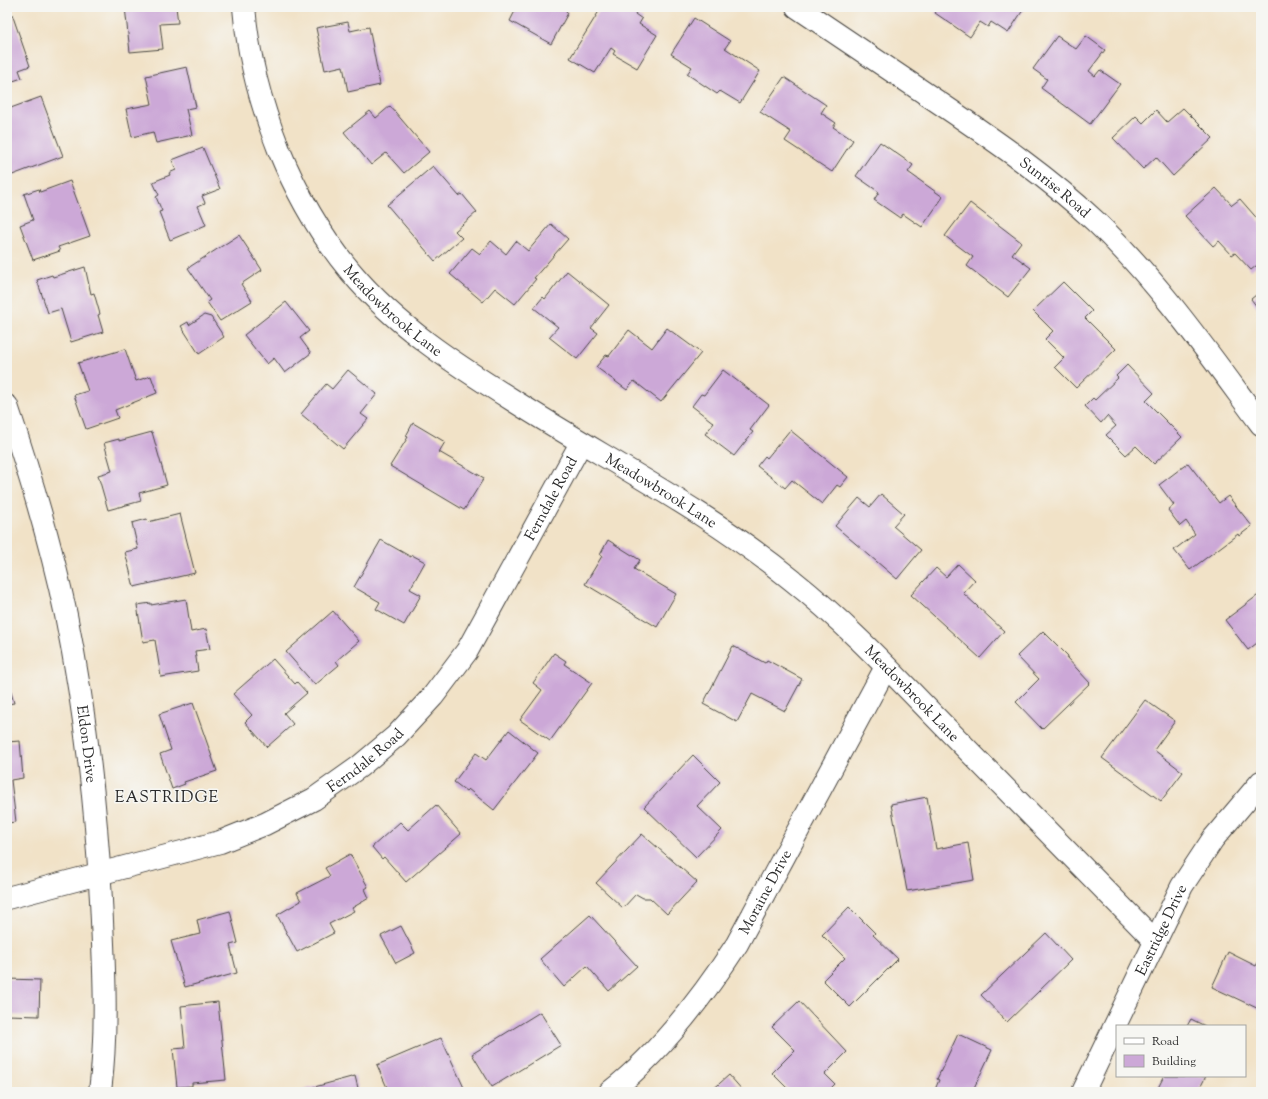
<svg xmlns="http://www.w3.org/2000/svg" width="1268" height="1099" viewBox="0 0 1268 1099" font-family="'Sorts Mill Goudy',serif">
<rect width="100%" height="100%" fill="#f6f6f2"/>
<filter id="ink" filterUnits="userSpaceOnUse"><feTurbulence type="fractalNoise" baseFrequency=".025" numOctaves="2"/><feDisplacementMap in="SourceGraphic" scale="8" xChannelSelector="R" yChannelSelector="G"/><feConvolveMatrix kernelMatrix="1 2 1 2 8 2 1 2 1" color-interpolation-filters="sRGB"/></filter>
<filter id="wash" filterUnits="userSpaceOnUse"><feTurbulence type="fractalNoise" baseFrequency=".012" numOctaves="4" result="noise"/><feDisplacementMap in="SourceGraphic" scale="16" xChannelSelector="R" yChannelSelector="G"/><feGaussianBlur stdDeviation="0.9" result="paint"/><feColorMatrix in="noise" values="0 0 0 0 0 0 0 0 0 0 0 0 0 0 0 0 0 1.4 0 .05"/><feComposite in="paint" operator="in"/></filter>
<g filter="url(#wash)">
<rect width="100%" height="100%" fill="#f1e2c7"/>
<g id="blocks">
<g fill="#cca8d7">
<path d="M125 7H176L178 23 160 24 163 49 130 52Z"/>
<path d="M517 7H569L566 12 568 13 551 44 510 21Z"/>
<path d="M599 7H639L635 14 642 19 639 24 657 35 637 68 613 54 615 51 611 48 595 73 570 58 601 8Z"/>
<path d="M939 7H1025L1008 33 991 22 988 27 980 22 970 37 935 13Z"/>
<path d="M12 14 30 66 19 70 22 78 7 83V16Z"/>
<path d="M694 18 730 41 725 48 760 71 740 103 720 91 717 94 687 74 692 67 671 54Z"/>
<path d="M348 22 350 31 369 27 380 85 348 92 343 66 325 70 316 28Z"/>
<path d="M1057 36 1076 49 1086 36 1105 50 1089 71 1095 76 1100 70 1120 84 1090 124 1041 88 1047 79 1033 69Z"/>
<path d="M187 67 196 107 186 109 192 135 156 143 153 132 132 137 126 109 152 104 146 76Z"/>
<path d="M784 77 826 105 821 113 836 123 833 127 853 140 832 172 785 141 791 132 760 112Z"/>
<path d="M41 97 63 156 7 177V106L8 109Z"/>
<path d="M390 106 429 152 404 173 386 153 371 165 344 132 370 111 376 118Z"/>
<path d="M1183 108 1213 138 1173 176 1156 157 1143 169 1113 138 1136 116 1143 123 1156 110 1167 122Z"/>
<path d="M880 142 913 165 908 172 943 197 922 227 903 214 900 218 874 200 879 192 856 176Z"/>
<path d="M203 148 220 189 202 196 205 203 198 206 206 225 170 240 159 212 162 211 156 197 159 195 153 182 170 175 169 173 176 170 172 160Z"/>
<path d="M433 166 459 196 462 194 477 212 455 231 462 238 435 261 387 205Z"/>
<path d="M70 181 90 236 58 247 60 251 33 260 20 225 33 220 24 194 39 189 40 192Z"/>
<path d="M1216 188 1232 205 1240 199 1261 223V262L1251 270 1235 253 1232 255 1219 241 1213 246 1185 216Z"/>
<path d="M970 203 1021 242 1012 254 1031 268 1008 297 967 266 973 257 945 236Z"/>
<path d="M551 224 568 239 534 278 536 279 515 304 495 288 483 302 450 274 472 248 480 254 491 241 506 254 516 241 528 251Z"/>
<path d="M239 235 262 270 241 284 252 301 220 321 207 302 210 300 188 268Z"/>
<path d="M85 267 91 294 94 293 100 314 98 315 103 332 71 342 61 309 48 313 37 280 52 275 53 277Z"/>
<path d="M567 271 609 305 591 328 598 333 577 359 549 337 558 327 534 308 543 297 545 299Z"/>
<path d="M1063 282 1092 311 1085 318 1116 349 1076 388 1055 367 1064 358 1045 339 1053 331 1033 311Z"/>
<path d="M1261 291V312L1251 299Z"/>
<path d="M286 302 309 331 300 338 311 353 285 373 274 358 267 364 244 335Z"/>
<path d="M204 315 211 317 224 337 199 354 181 326 188 322 189 325Z"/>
<path d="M667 328 701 353 661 402 634 381 627 390 596 367 606 355 609 356 629 330 652 348Z"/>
<path d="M125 349 136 381 151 376 157 393 115 410 118 418 86 429 74 395 88 391 78 363Z"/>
<path d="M1127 365 1154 393 1146 401 1182 437 1154 464 1136 446 1126 455 1106 435 1116 426 1107 416 1101 423 1085 406 1093 398 1095 400 1118 378 1116 376Z"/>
<path d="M348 370 377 394 361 414 368 419 343 449 301 414 326 384 332 389Z"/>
<path d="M723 370 769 405 750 430 753 432 734 456 705 434 714 423 692 406 701 394 704 395Z"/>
<path d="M413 423 445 442 439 452 484 478 464 510 390 466 408 437 406 436Z"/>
<path d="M790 430 848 477 840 487 837 485 822 504 792 480 785 488 757 466 765 456 767 458Z"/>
<path d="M152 432 167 485 139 493 141 501 108 510 98 475 112 471 104 443 119 439V441Z"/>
<path d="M1188 463 1219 503 1228 496 1252 526 1239 536 1238 534 1190 570 1174 550 1195 534 1186 521 1180 526 1168 510 1174 505 1159 485Z"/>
<path d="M881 494 904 514 893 526 921 550 897 579 835 526 859 498 870 507Z"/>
<path d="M180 514 195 573 134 587 125 552 138 549 132 523 147 519 148 522Z"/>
<path d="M381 540 411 557 412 555 425 562 410 589 421 595 404 625 376 609 380 602 354 587Z"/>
<path d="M608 540 640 560 634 569 676 594 657 627 585 584 602 556 600 555Z"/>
<path d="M958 564 975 580 963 593 1004 631 980 658 911 595 936 568 946 577Z"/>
<path d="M1261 593V640L1248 650 1225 620Z"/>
<path d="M186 599 191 632 206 629 210 649 195 651 198 671 161 677 155 640 143 642 137 605 151 603V605Z"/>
<path d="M333 611 359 641 336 661 339 665 315 685 286 652Z"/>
<path d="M1043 631 1068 656 1067 658 1090 683 1042 729 1016 702 1039 679 1017 656Z"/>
<path d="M733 646 765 663 767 660 802 679 785 711 752 694 737 722 703 704Z"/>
<path d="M554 653 566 661 564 664 592 683 550 741 520 720 542 690 533 683Z"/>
<path d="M273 659 295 684 297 682 307 693 284 713 293 724 267 747 245 722 252 715 233 694Z"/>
<path d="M7 678 14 703 7 704Z"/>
<path d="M1145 700 1175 721 1154 750 1183 772 1161 801 1102 758Z"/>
<path d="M193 703 217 771 184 782 185 784 172 789 160 754 171 750 159 714Z"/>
<path d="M509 730 538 753 494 810 468 789 466 791 454 782 476 753 486 760Z"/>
<path d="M20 741 23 778 11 780 16 822 7 823V742Z"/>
<path d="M693 755 720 782 697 806 722 830 696 857 644 807Z"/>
<path d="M927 797 936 849 968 843 974 880 907 891 891 804Z"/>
<path d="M436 805 461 834 406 882 384 857 382 859 372 847 400 822 408 830Z"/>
<path d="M642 834 697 882 667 914 650 898H643L636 894 623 908 596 883Z"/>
<path d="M350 854 368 887 365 889 369 898 352 908 354 911 329 924 334 933 297 952 277 915 301 901 297 893 330 876 325 868Z"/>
<path d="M849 907 875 933 873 935 898 959 850 1007 823 980 845 958 822 935Z"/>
<path d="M230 911 238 943 230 945 237 973 185 987 171 941 200 934 197 920Z"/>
<path d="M590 915 637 966 609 991 587 966 564 987 540 959Z"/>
<path d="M401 926 415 953 396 963 381 936Z"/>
<path d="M1046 933 1071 960 1007 1022 981 995Z"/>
<path d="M1228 952 1256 966 1261 957V1010L1212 987Z"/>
<path d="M7 979 40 980 39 1016 7 1015Z"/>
<path d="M799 1001 847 1052 825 1074 835 1084 827 1092H817L812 1087 807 1092H791L772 1073 795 1050 772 1027Z"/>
<path d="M218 1002 226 1080 192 1083V1086L177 1087 173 1049 185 1048 181 1006Z"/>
<path d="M540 1012 561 1045 492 1087 472 1054Z"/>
<path d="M1191 1019 1205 1026H1187Z"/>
<path d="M958 1034 992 1050 972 1092H934L939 1080 937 1079Z"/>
<path d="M441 1038 466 1092H424L423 1088 414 1092H389L377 1065Z"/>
<path d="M729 1075 744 1092H710Z"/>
<path d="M355 1076 359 1092H296Z"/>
<path d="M1164 1076H1206L1198 1092H1156Z"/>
</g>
</g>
</g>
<g filter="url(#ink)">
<use href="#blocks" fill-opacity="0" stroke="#494642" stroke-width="1"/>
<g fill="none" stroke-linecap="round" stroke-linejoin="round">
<g stroke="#494642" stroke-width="24">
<g id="street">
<path id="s1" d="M244 7C248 56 261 105 279 150 297 194 321 236 351 272 397 327 455 364 514 401 607 460 706 510 792 580 850 626 900 681 952 734 1020 803 1088 872 1155 941"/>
<path id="s2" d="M797 7C846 40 895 73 944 106 997 142 1048 177 1095 221 1159 282 1209 354 1261 424"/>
<path id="s3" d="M7 406C30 474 51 544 66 615 85 709 96 804 101 900 104 965 108 1026 100 1092"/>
<path id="s4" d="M7 898 220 842 265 824 314 799 359 767 396 736 433 696 467 651 581 443"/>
<path id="s5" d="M610 1092C661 1052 702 998 737 944L886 667"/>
<path id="s6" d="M1083 1092 1182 886 1213 839 1261 782"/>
</g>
</g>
<use href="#street" stroke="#fff" stroke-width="22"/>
</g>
</g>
<g text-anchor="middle" stroke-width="3" stroke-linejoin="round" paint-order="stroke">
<g font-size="15" fill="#2b2b2b" stroke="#f6f6f2">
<text dy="5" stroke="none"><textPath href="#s2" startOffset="315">Sunrise Road</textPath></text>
<text dy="5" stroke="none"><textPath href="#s1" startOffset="347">Meadowbrook Lane</textPath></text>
<text dy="5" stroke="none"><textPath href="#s1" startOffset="671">Meadowbrook Lane</textPath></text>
<text dy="5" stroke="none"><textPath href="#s4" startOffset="712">Ferndale Road</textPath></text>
<text dy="5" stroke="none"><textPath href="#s1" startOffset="995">Meadowbrook Lane</textPath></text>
<text dy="5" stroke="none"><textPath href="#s3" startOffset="348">Eldon Drive</textPath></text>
<text dy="5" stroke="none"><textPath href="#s4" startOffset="388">Ferndale Road</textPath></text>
<text dy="5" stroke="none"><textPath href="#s5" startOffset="255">Moraine Drive</textPath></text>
<text dy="5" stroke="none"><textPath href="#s6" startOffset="180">Eastridge Drive</textPath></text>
</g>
<g font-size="16" letter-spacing="1" fill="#2b2b2b" stroke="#f6f6f2">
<text x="167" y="802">EASTRIDGE</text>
</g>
</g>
<rect width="1268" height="1099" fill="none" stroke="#f6f6f2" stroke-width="24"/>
<rect x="1116" y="1025" width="130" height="52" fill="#f6f6f2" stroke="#a5a5a2"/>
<rect x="1124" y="1038" width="20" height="6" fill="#ffffff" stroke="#a5a5a2"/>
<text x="1152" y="1045" font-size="12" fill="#2b2b2b">Road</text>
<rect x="1124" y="1055" width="20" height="12" fill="#cca8d7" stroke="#a5a5a2"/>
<text x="1152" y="1065" font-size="12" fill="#2b2b2b">Building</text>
</svg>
